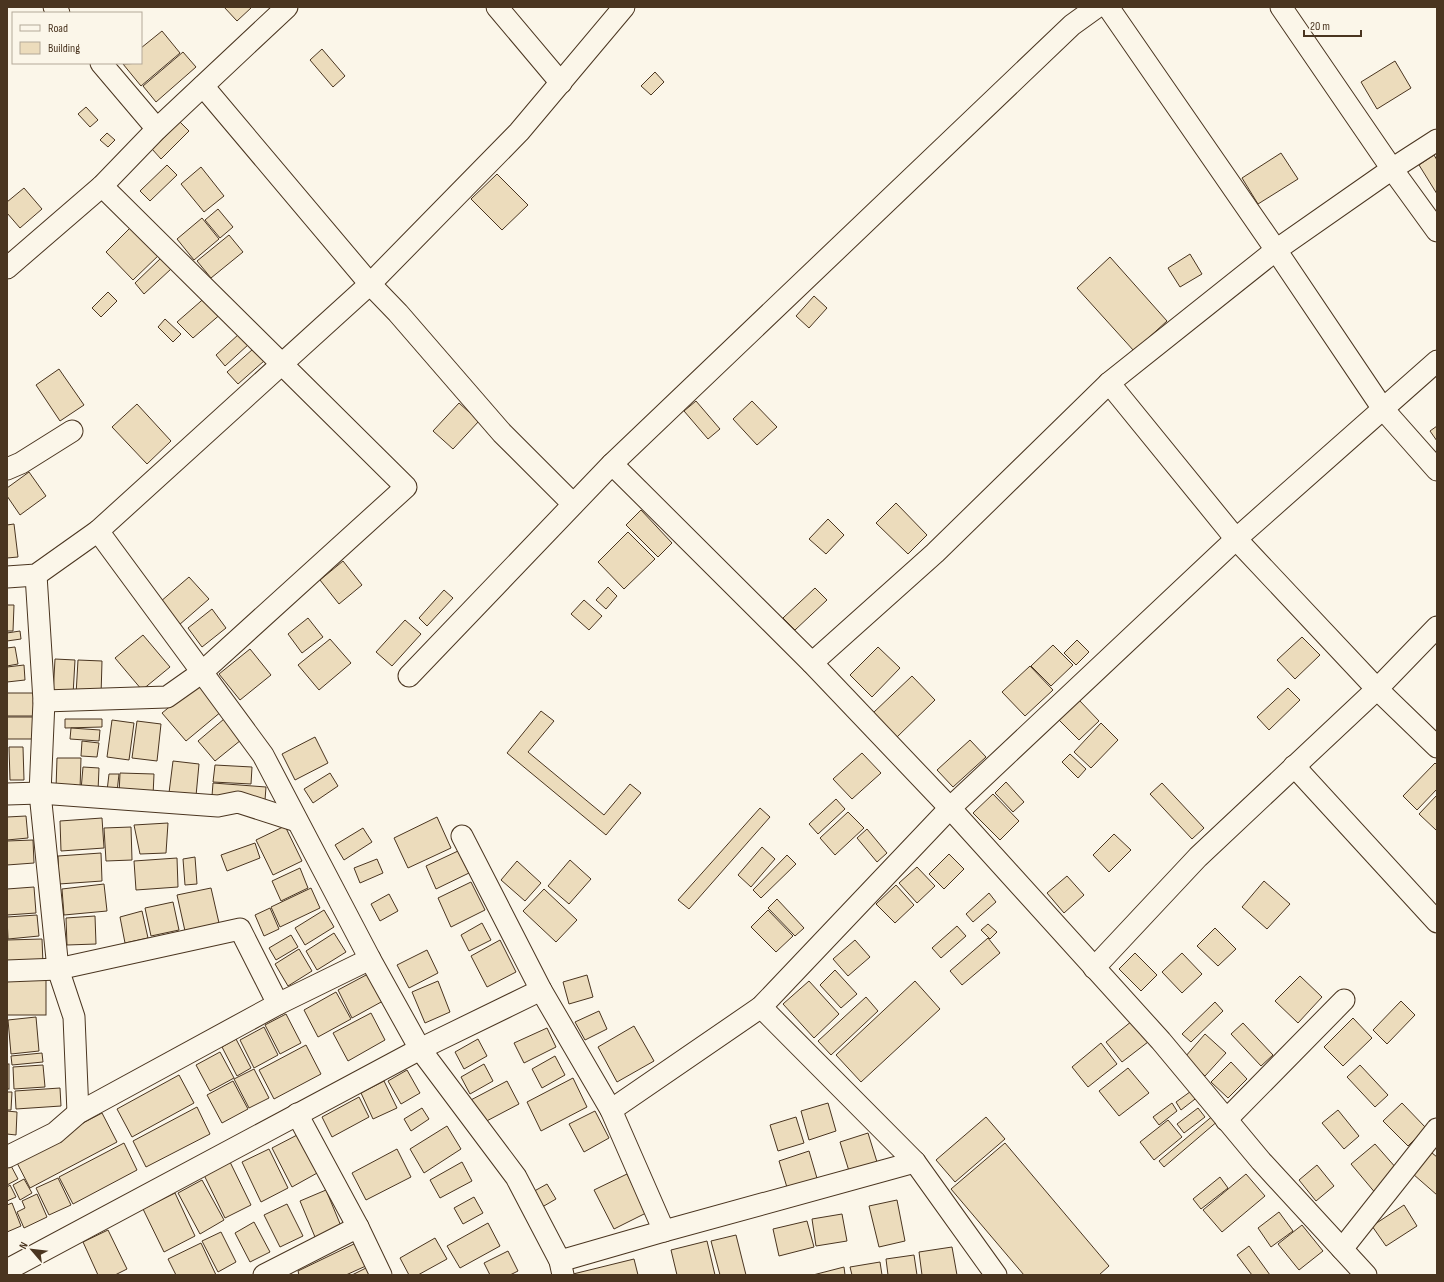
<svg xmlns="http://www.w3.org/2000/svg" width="1444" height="1282" viewBox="0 0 1444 1282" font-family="'Sofia Sans Condensed',sans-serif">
<rect width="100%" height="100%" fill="#fbf6e9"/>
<g fill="#ecdcbc" stroke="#4a3520">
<path d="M224 7H252L237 21Z"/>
<path d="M162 31 180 53 141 86 123 64 141 63V48Z"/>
<path d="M322 49 345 76 333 87 310 60Z"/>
<path d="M183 52 196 67 156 102 143 86Z"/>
<path d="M1395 61 1411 88 1377 109 1361 82Z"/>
<path d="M655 72 664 82 651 95 641 86Z"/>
<path d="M86 107 98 120 90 127 78 114Z"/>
<path d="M180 122 189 131 161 159 152 149Z"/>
<path d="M107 133 115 140 108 147 100 140Z"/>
<path d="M1281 153 1298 179 1258 204 1242 178Z"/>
<path d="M1434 155 1437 160V194L1419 165Z"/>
<path d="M167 165 177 175 150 201 140 191Z"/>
<path d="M201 167 224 196 204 212 181 184Z"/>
<path d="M497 174 528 205 502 230 471 199Z"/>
<path d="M24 188 42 209 20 228 7 213V202Z"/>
<path d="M218 209 233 227 220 238 205 220Z"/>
<path d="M202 218 219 239 194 260 177 239Z"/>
<path d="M133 225 161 253 133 280 106 252Z"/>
<path d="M229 235 243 252 211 278 197 261Z"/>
<path d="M1190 254 1202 274 1180 287 1168 268Z"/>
<path d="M1110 257 1167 321 1134 351 1077 288Z"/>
<path d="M161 258 171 269 144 294 135 283Z"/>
<path d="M108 292 117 301 101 317 92 308Z"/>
<path d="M208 295 223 312 193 338 177 322Z"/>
<path d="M814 296 827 308 809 328 796 316Z"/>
<path d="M165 319 181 334 173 342 158 327Z"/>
<path d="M239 334 249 344 225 366 216 355Z"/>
<path d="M253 349 264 361 238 384 227 372Z"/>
<path d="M59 369 84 405 60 421 36 385Z"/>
<path d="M696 401 720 429 708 439 684 411Z"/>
<path d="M752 401 777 427 757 445 733 419Z"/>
<path d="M459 403 479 421 453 449 433 431Z"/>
<path d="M137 404 171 441 147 464 112 427Z"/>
<path d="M1437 426V441L1430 431Z"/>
<path d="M29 472 46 496 20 515 7 496V488Z"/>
<path d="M896 503 927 535 908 554 876 523Z"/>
<path d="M641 510 672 543 658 557 626 525Z"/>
<path d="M828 519 844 535 826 554 809 539Z"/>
<path d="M14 524 18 557 7 558V525Z"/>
<path d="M628 532 655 559 624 589 598 562Z"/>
<path d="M343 561 362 585 339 604 320 580Z"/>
<path d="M189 577 209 599 179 625 160 602Z"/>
<path d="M608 587 617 596 606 609 596 600Z"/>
<path d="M815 588 827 600 795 630 783 618Z"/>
<path d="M444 590 453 598 427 626 419 618Z"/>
<path d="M584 600 602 616 589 630 571 614Z"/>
<path d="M7 605H14L13 631H7Z"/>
<path d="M212 609 226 628 202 647 188 628Z"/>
<path d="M308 618 323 637 302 653 288 634Z"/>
<path d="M405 620 421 634 392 666 376 652Z"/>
<path d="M20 631 21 639 7 641V633Z"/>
<path d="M143 635 170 667 142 690 115 658Z"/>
<path d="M1302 637 1320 655 1295 679 1277 660Z"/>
<path d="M330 639 351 663 319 690 298 665Z"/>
<path d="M1077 640 1089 652 1076 665 1064 653Z"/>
<path d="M1053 645 1073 665 1051 686 1031 666Z"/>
<path d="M15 647 18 664 7 666V648Z"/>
<path d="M878 647 900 668 872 697 850 675Z"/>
<path d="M250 649 271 675 240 700 219 674Z"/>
<path d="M55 659 75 660 73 695H53Z"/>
<path d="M78 660 102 661 101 696 76 695Z"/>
<path d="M24 665 25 680 7 682V667Z"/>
<path d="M1030 666 1053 690 1025 716 1002 692Z"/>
<path d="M912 676 935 700 896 738 873 713Z"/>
<path d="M199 683 222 711 186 741 162 713Z"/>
<path d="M1288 688 1300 700 1269 730 1257 717Z"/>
<rect x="7" y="693" width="28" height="23"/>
<path d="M1079 700 1099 721 1079 740 1059 720Z"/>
<path d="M541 711 554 721 528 752 604 815 630 784 641 793 606 835 507 753Z"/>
<rect x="7" y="717" width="28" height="22"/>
<path d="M65 719H102V727L65 728Z"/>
<path d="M224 719 241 740 215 761 198 741Z"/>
<path d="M112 720 134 723 129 760 107 757Z"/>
<path d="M137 721 161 724 157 761 132 758Z"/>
<path d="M1101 723 1118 740 1091 768 1074 752Z"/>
<path d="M71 728 100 730 99 741 70 739Z"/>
<path d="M315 737 328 763 295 780 282 754Z"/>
<path d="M970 740 986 757 953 787 937 770Z"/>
<path d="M82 741 99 743 97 757 81 756Z"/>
<path d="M9 747H23L24 780H10Z"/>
<path d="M862 753 881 773 852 799 833 779Z"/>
<path d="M1070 754 1086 769 1078 778 1062 762Z"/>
<path d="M57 758H81L80 790 56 789Z"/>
<path d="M173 761 199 764 196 796 169 793Z"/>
<path d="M1435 763 1437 765V789L1417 810 1403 796Z"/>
<path d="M215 765 252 767 251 784 213 782Z"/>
<path d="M83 767 99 768 98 791 81 790Z"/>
<path d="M120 773 154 774 153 796 119 795Z"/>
<path d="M330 773 338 786 313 803 304 789Z"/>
<path d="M109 774H119L117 792 107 791Z"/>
<path d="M1006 782 1024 802 1013 812 995 793Z"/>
<path d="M213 783 266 787 265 800 212 796Z"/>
<path d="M1162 783 1204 828 1192 839 1150 794Z"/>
<path d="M993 794 1019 821 1000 840 973 813Z"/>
<path d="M1437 795V829L1436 830 1419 814Z"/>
<path d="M836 799 845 809 818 834 809 824Z"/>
<path d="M760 808 770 817 689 909 678 900Z"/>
<path d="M848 812 864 828 835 855 820 838Z"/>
<path d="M26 816 28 838 7 840V817Z"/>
<path d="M437 817 451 848 408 868 394 838Z"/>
<path d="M102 818 104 848 61 851 60 821Z"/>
<path d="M168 823 166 853 140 854 134 825Z"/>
<path d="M285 826 302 861 273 875 256 840Z"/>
<path d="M131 827 132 860 106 861 104 828Z"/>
<path d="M363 828 372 842 344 860 335 845Z"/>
<path d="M867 829 887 853 877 862 857 838Z"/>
<path d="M1114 834 1131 850 1109 872 1093 855Z"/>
<path d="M33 840 34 863 7 865V841Z"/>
<path d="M255 843 260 858 227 871 221 855Z"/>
<path d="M762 847 775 859 751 887 738 875Z"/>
<path d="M458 851 469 873 436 889 426 866Z"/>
<path d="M101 853 102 881 59 884 58 856Z"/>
<path d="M949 854 964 869 944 889 929 874Z"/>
<path d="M787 855 796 864 761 898 753 890Z"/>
<path d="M195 857 197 884 185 885 183 859Z"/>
<path d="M177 858 178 887 136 890 134 861Z"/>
<path d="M377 859 383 873 360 883 354 868Z"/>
<path d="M570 860 591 879 569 904 548 886Z"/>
<path d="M517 861 541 883 525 901 501 880Z"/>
<path d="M917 867 935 886 917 903 899 883Z"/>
<path d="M300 868 308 888 281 901 272 881Z"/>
<path d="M1067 876 1084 895 1064 913 1047 893Z"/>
<path d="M1264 881 1290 904 1267 929 1242 907Z"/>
<path d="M471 882 485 910 451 927 438 898Z"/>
<path d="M104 884 107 911 64 915 62 889Z"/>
<path d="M896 885 914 905 895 923 876 904Z"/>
<path d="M34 887 36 913 7 915V889Z"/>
<path d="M211 888 219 923 185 931 177 895Z"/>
<path d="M311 888 320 908 280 927 271 907Z"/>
<path d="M544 889 577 920 556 942 523 911Z"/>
<path d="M989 893 996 902 973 922 966 914Z"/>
<path d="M389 894 398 911 380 921 371 904Z"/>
<path d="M777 899 804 928 795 936 768 908Z"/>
<path d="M173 902 179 930 151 936 145 908Z"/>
<path d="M270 908 279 929 264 936 255 915Z"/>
<path d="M324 910 334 927 305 945 295 928Z"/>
<path d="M768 910 793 936 776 952 751 927Z"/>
<path d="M142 911 148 938 125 943 120 917Z"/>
<path d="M37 915 39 936 8 939 7 917Z"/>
<path d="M95 916 96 944 67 945 66 918Z"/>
<path d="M482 923 491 940 469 951 461 935Z"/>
<path d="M988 924 997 932 990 939 981 930Z"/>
<path d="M957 926 966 936 941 958 932 948Z"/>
<path d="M1215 928 1236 949 1218 966 1197 946Z"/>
<path d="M334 933 346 952 317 970 306 951Z"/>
<path d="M291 935 298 947 276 960 269 948Z"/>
<path d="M988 938 1000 953 962 985 950 971Z"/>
<path d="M42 939 43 964 7 965V940Z"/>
<path d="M500 940 516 972 487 987 471 956Z"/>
<path d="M855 940 870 957 848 976 833 959Z"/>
<path d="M299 949 312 971 288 986 275 964Z"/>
<path d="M427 950 438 973 409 988 397 965Z"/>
<path d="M1135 953 1157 975 1141 991 1119 969Z"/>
<path d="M1182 953 1202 974 1182 993 1162 972Z"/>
<path d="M835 970 857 994 841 1008 820 985Z"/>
<path d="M368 974 383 1001 352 1018 338 990Z"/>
<rect x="7" y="975" width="39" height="40"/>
<path d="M587 975 593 997 569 1004 563 982Z"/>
<path d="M1300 976 1322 997 1298 1023 1275 1001Z"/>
<path d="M438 981 450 1012 425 1023 412 992Z"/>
<path d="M809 981 839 1014 814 1038 783 1004Z"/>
<path d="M915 981 940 1009 861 1082 836 1055Z"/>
<path d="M336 992 351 1019 318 1037 304 1010Z"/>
<path d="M866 997 878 1011 831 1055 818 1041Z"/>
<path d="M1401 1001 1415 1015 1387 1044 1373 1030Z"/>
<path d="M1215 1002 1223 1011 1191 1042 1182 1034Z"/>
<path d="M599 1011 607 1029 585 1040 575 1022Z"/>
<path d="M371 1013 385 1040 348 1061 333 1033Z"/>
<path d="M286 1014 301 1043 280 1054 265 1025Z"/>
<path d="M36 1017 39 1051 11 1054 8 1020Z"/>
<path d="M1353 1018 1372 1038 1343 1066 1324 1047Z"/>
<path d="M1132 1021 1148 1042 1122 1062 1106 1042Z"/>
<path d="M1243 1023 1273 1055 1261 1066 1231 1034Z"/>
<path d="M634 1026 654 1061 617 1082 598 1047Z"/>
<path d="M264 1027 278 1055 254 1068 240 1040Z"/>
<path d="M547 1028 556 1047 524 1063 514 1043Z"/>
<path d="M1205 1034 1226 1053 1205 1076 1185 1057Z"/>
<path d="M236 1039 251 1068 237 1076 222 1047Z"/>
<path d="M478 1039 487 1056 464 1069 455 1052Z"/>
<path d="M1101 1043 1117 1064 1088 1087 1072 1067Z"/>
<path d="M306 1045 321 1074 274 1099 259 1070Z"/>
<path d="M220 1052 234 1078 210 1091 196 1065Z"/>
<path d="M42 1053 43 1062 12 1065 11 1056Z"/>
<path d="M555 1056 565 1075 542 1088 532 1069Z"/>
<path d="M1231 1062 1247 1079 1228 1098 1211 1082Z"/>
<rect x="7" y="1064" width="2" height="25"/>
<path d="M484 1064 493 1081 470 1094 461 1077Z"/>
<path d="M43 1065 45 1087 14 1089 13 1067Z"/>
<path d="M1360 1065 1388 1095 1375 1107 1347 1077Z"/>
<path d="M1128 1068 1149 1093 1119 1116 1099 1091Z"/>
<path d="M254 1069 269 1098 249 1108 234 1079Z"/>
<path d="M407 1070 420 1093 401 1104 388 1081Z"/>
<path d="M179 1075 194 1103 132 1137 117 1109Z"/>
<path d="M573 1078 587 1107 541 1131 527 1102Z"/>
<path d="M233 1081 248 1109 222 1123 207 1095Z"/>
<path d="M384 1081 397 1108 373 1119 361 1093Z"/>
<path d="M507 1081 519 1104 479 1125 467 1102Z"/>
<path d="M60 1088 61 1106 16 1109 15 1091Z"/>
<path d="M1194 1089 1199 1096 1181 1110 1176 1102Z"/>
<path d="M7 1092H12L11 1110H7Z"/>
<path d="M359 1097 369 1117 332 1137 322 1117Z"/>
<path d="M828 1103 836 1131 809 1140 801 1111Z"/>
<path d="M1172 1103 1177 1111 1159 1125 1153 1117Z"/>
<path d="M1402 1103 1426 1128 1408 1146 1383 1121Z"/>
<path d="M197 1107 210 1134 146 1167 133 1141Z"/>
<path d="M422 1108 429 1119 411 1131 404 1119Z"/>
<path d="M1198 1108 1205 1117 1184 1133 1177 1124Z"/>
<path d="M1338 1110 1359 1136 1344 1149 1322 1123Z"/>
<path d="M7 1111 17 1112 16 1135 7 1134Z"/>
<path d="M595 1111 609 1138 584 1152 569 1124Z"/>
<path d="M102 1113 117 1142 30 1188 15 1159Z"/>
<path d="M1215 1114 1219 1120 1164 1167 1159 1161Z"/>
<path d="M796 1117 804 1143 778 1151 770 1125Z"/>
<path d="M986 1117 1005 1139 955 1182 936 1160Z"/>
<path d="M1168 1120 1182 1137 1154 1160 1140 1142Z"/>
<path d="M447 1126 461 1149 424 1173 410 1149Z"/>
<path d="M868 1133 877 1162 849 1171 840 1142Z"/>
<path d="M299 1134 319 1172 292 1187 272 1148Z"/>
<path d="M124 1143 137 1170 73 1204 59 1177Z"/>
<path d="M1005 1143 1109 1266 1099 1275H1024L951 1189Z"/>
<path d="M1375 1144 1397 1169 1377 1195 1351 1164Z"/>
<path d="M269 1149 288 1188 261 1202 242 1162Z"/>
<path d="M397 1149 411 1177 366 1200 352 1173Z"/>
<path d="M809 1151 819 1185 789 1194 779 1161Z"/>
<path d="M1432 1153 1437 1157V1195L1413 1174Z"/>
<path d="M9 1162 18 1179 7 1185V1163Z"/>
<path d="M230 1162 251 1205 225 1218 204 1175Z"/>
<path d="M462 1162 472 1181 440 1198 430 1180Z"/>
<path d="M1317 1165 1334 1186 1316 1201 1299 1180Z"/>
<path d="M627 1174 646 1213 614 1229 594 1190Z"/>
<path d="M1246 1174 1265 1196 1222 1232 1203 1210Z"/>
<path d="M1220 1177 1228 1188 1201 1209 1193 1199Z"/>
<path d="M58 1178 71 1205 49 1215 36 1188Z"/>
<path d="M24 1179 32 1193 20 1200 13 1185Z"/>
<path d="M202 1180 224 1220 200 1234 178 1193Z"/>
<path d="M547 1184 556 1199 537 1210 529 1194Z"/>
<path d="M10 1185 16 1197 7 1201V1187Z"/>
<path d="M326 1190 341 1226 315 1237 300 1201Z"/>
<path d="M175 1193 195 1236 164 1252 143 1209Z"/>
<path d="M37 1194 47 1217 24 1228 17 1212 25 1208 22 1201Z"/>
<path d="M474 1197 483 1213 463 1224 454 1208Z"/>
<path d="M897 1200 905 1241 879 1247 869 1206Z"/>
<path d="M12 1203 21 1226 7 1232V1205Z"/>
<path d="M287 1204 303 1236 280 1247 264 1215Z"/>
<path d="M1404 1205 1417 1226 1386 1246 1372 1226Z"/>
<path d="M1279 1212 1293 1231 1271 1247 1258 1228Z"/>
<path d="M842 1214 847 1241 816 1246 812 1219Z"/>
<path d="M807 1221 814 1247 779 1256 773 1229Z"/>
<path d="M254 1222 270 1252 250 1262 235 1233Z"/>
<path d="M488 1223 500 1246 460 1268 447 1246Z"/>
<path d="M1302 1225 1323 1251 1299 1270 1278 1244Z"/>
<path d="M108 1230 127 1269 115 1275H98L83 1242Z"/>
<path d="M221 1232 236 1262 218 1272 202 1241Z"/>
<path d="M736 1235 746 1275H720L711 1241Z"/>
<path d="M435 1238 447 1259 418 1275H409L400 1258Z"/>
<path d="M707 1241 715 1275H677L671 1250Z"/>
<path d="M358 1242 368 1265 346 1275H299L298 1271Z"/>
<path d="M201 1243 216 1275H176L168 1259Z"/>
<path d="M1249 1246 1270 1275H1252L1237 1255Z"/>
<path d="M952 1247 957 1275H922L919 1252Z"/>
<path d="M508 1251 518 1271 510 1275H490L484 1263Z"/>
<path d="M914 1255 917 1275H888L886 1259Z"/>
<path d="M634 1259 638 1275H569Z"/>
<path d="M880 1262 882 1275H852L850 1267Z"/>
<path d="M368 1267 371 1275H352Z"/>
<path d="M844 1267 845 1275H813Z"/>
</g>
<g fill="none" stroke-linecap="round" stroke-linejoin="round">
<g stroke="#4a3520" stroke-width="23">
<g id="minor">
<path d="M54 7 59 13"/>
<path d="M497 7 561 83"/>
<path d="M1281 7 1392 169 1437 140"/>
<path d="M101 63 157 129"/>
<path d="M203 86 370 284 398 313 502 433 573 504"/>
<path d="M1437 231 1392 169 1276 250 1383 409 1437 470"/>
<path d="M7 268 102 186 157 129 287 7"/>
<path d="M1109 383 1236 539 1377 689 1437 747"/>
<path d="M612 464 1072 25 1097 7"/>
<path d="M7 469 21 463 72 431"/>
<path d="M98 531 263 755 370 959 420 1049 516 1177 560 1261 563 1275"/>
<path d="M36 575 44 701 40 793 58 969 74 1017 78 1113"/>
<path d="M7 577 36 575 98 531 370 284 519 132 624 7"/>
<path d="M812 663 935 553 1109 383 1276 250 1108 7"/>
<path d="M409 676 612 464 812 663 950 808 1161 1041 1261 1161 1366 1275"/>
<path d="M44 701 167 697 201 673 406 487 102 186"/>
<path d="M1294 766 1437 922"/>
<path d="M7 794 40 793 218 806 238 802 297 821"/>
<path d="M462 836 541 990 611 1110 664 1231"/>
<path d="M1094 968 1198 857 1377 689 1437 627"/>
<path d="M7 971 58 969 240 929 278 1004"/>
<path d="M761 1007 915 1162 996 1275"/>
<path d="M611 1110 761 1007 950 808 1236 539 1437 361"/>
<path d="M297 1114 358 1227 381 1275"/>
<path d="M1226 1120 1344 1000"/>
<path d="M7 1157 55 1133 78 1113 278 1004 370 959"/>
<path d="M1342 1249 1437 1129"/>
<path d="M560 1261 664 1231 915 1162"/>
<path d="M7 1270 420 1049 541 990"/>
<path d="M264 1275 358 1227"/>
</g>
</g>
<use href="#minor" stroke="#fbf6e9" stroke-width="21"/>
</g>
<rect width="1444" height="1282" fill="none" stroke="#4a3520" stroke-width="16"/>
<rect x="12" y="12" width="130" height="52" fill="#fbf6e9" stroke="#b4a999"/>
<rect x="20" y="25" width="20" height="6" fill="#fbf6e9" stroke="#b4a999"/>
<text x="48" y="32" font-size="12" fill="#4a3520">Road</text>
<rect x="20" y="42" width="20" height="12" fill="#ecdcbc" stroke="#b4a999"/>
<text x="48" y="52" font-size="12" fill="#4a3520">Building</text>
<g transform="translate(32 1250) rotate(298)" stroke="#fbf6e9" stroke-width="3" paint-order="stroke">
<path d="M0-3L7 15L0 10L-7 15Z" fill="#4a3520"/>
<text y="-6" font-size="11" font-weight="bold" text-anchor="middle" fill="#4a3520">N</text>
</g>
<path d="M1304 30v6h57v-6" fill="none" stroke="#4a3520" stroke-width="2"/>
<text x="1310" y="30" font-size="12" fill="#4a3520" stroke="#fbf6e9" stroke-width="3" paint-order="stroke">20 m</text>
</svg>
